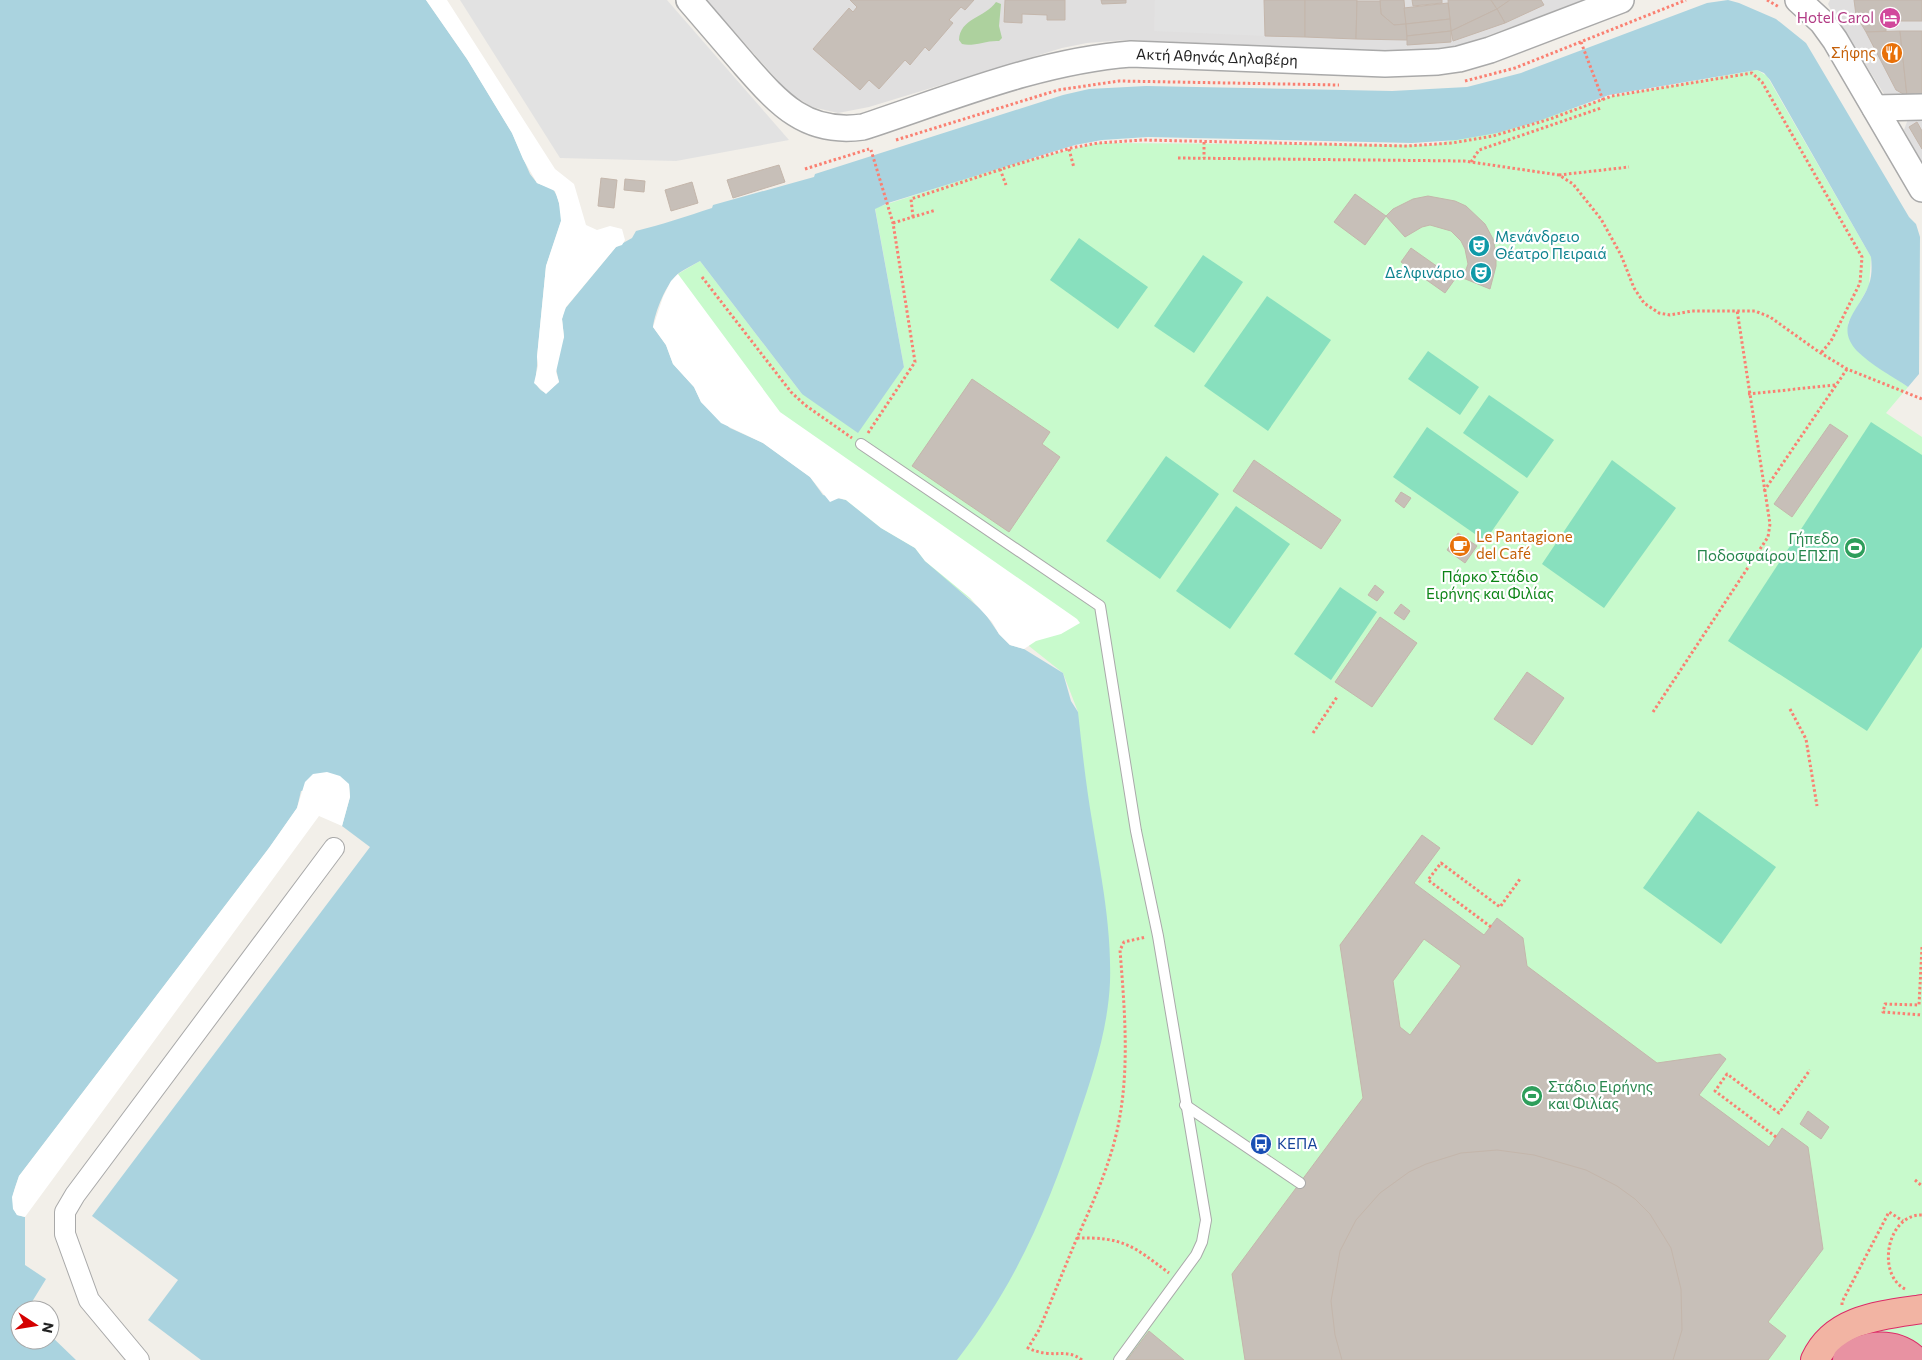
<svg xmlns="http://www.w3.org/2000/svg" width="1922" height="1360" viewBox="0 0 1922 1360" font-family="Commissioner,sans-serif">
<rect width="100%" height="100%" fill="#f2efe9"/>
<g fill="#e0dfdf">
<path d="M706 0H1583L1487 36 1458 46 1438 48 1386 51 1126 40 1087 43 1062 48 869 107 838 113 812 107 788 92Z"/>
<path d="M1830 0H1922V100L1886 97 1831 10 1828 4Z"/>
<path d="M1922 114V162L1904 130 1908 119Z"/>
</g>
<path fill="#add19e" d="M996 2 1001 4 999 26 1002 38 999 41C987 40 973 47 962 44L959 40C960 18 985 18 996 2Z"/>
<path fill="#c8facc" d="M1757 70 1767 76 1871 257 1869 286 1848 323V334L1861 354 1908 387 1886 413 1922 437V1360H951L1078 712 1063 673 673 364 678 274 700 261 802 394 904 367 875 208 1011 164 1098 143 1432 145 1553 115 1612 96Z"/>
<g fill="#88e0be">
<path d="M1079 238 1148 287 1118 329 1050 280Z"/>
<path d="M1203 255 1243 282 1194 353 1154 326Z"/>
<path d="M1267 296 1331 340 1268 431 1204 386Z"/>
<path d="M1428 351 1479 387 1460 415 1408 379Z"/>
<path d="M1489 395 1554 440 1527 478 1463 433Z"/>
<path d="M1871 422 1922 455V647L1867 731 1728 641Z"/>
<path d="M1427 427 1519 492 1485 541 1393 477Z"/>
<path d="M1166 456 1219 494 1160 579 1106 541Z"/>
<path d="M1612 460 1676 508 1604 608 1542 564Z"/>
<path d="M1236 506 1290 544 1230 629 1176 591Z"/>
<path d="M1340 587 1377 612 1331 680 1294 654Z"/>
<path d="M1698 811 1776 867 1721 944 1643 888Z"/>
</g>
<g fill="#e2e2e2">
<path d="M460 0H667L789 140 676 161 560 158Z"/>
<path d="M1155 0H1264L1265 36 1154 31Z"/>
</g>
<path fill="#aad3df" d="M0 0H426L467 59 512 133 530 174 537 183 553 189 557 196 562 214 561 221 546 266 537 357C539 371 529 386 546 393L559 382 556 369 559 347 564 337 562 319 564 310 616 247 632 238 636 231C661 225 687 216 712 208L713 205 814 177 815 174 1063 95 1089 89 1146 86 1392 91 1467 87 1521 73 1707 3 1728 0 1739 3 1776 19 1806 43 1909 217 1916 224 1920 237 1919 374 1908 387C1892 376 1871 365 1857 351 1833 325 1861 309 1869 284 1872 276 1872 266 1871 257L1770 80 1764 73 1757 70 1609 95 1536 122 1497 133 1457 140 1412 143 1148 137 1102 140 1075 145 888 203 875 209 904 367 858 433 802 394 700 261C693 265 685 269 679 273 666 283 655 312 653 327L666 345 673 364 694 387 701 402 730 428 763 443 810 477 823 495 846 500 881 528 915 548 925 561 984 612 999 634 1010 645 1024 649 1063 673 1071 701 1078 712C1081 740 1084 767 1088 795 1097 857 1112 919 1110 982 1108 1029 1093 1074 1078 1118 1048 1208 1016 1284 957 1360H201L148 1320 178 1280 92 1216 370 847 342 826 350 797 349 784 301 791 297 808 269 848 19 1176C14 1190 9 1202 17 1215L25 1217V1265L46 1279 27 1310H20V1340H50V1335L76 1360H0Z"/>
<g fill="#fff">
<path d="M426 0H447L555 169 574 184 586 225 597 230 610 226 622 229 625 240 622 245 616 247 566 307 562 319 564 337 556 372 559 382 546 394 534 383 538 366 537 357 546 266 561 221 559 203 555 191 537 183 523 159 512 133 467 59Z"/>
<path d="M678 274 780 412 1077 619 1080 623 1061 634 1036 641 1024 649 1010 645 999 634 992 622 970 598 925 561 915 548 881 528 846 500 839 498 830 502 810 477 763 443 721 423 701 402 694 387 673 364 666 345 653 327 663 297 671 281Z"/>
<path d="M327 772 340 776 349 784 350 797 342 826 319 816 25 1217 17 1215 13 1209 12 1197 19 1176 269 848 297 808 305 782 313 774Z"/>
</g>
<g fill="#c7bfb8" stroke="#c4b6ab" fill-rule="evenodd">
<path d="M850 0H974L965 10 961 7 949 20 953 23 929 51 925 47 910 65 905 60 879 89 869 80 860 90 813 49 849 8 853 12 857 7Z"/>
<path d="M1005 0H1065V20H1047V15L1022 14V23L1004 22Z"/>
<path d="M1101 0H1126V3L1102 4Z"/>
<path d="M1264 0H1305V37L1265 36Z"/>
<path d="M1305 0H1357L1356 39 1305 37Z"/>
<path d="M1380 0H1404L1406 24 1394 25 1381 14Z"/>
<path d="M1412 0H1442V3L1413 6Z"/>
<path d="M1448 0H1491L1497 9 1451 31Z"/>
<path d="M1491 0H1510L1497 9Z"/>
<path d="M1510 0H1541L1544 5 1505 23 1497 9Z"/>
<path d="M1854 0H1922V21H1897V27H1886V31L1866 32 1856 15Z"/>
<path d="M1357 1H1380L1381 14 1394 25 1406 24 1407 40 1356 39Z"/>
<path d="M1448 3 1450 19 1406 24 1404 8Z"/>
<path d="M1497 9 1505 23 1453 41 1451 31Z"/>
<path d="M1450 19 1451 31 1407 36 1406 24Z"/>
<path d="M1451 31V42L1407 45V36Z"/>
<path d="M1900 31 1907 96 1896 90 1866 32Z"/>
<path d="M1900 31H1922V96H1907Z"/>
<path d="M1917 122 1922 131V149L1909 127Z"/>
<path d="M779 165 785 182 733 198 727 180Z"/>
<path d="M601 178 617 180 614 208 598 206Z"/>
<path d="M625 179 645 181 644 192 624 190Z"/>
<path d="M692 182 698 203 671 211 665 190Z"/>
<path d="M1355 194 1386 216 1365 245 1334 222Z"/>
<path d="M1428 196 1455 201 1466 206 1485 224 1493 239 1496 253V266L1490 289 1463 278 1468 264 1465 249 1461 241 1451 231 1430 225 1422 227 1405 237 1386 216 1393 209 1413 199Z"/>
<path d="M1411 248 1455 279 1445 293 1401 262Z"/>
<path d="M972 379 1050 432 1042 444 1060 457 1009 532 912 466Z"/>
<path d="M1830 424 1848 436 1792 517 1774 504Z"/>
<path d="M1254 460 1341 520 1321 549 1233 491Z"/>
<path d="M1401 492 1411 498 1404 508 1395 501Z"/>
<path d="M1458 533 1477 546 1465 563 1447 550Z"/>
<path d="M1375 585 1384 592 1377 601 1368 595Z"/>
<path d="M1401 604 1410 611 1404 620 1394 613Z"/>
<path d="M1380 617 1417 643 1372 707 1335 682Z"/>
<path d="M1527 672 1564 698 1532 745 1494 719Z"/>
<path d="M1422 835 1440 848 1414 883 1484 935 1497 918 1523 938 1527 966 1657 1063 1720 1054 1726 1059 1699 1095 1769 1147 1782 1128 1808 1147 1823 1249 1768 1322 1786 1336 1768 1360H1245L1232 1274 1363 1098 1340 945ZM1424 939 1461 966 1410 1035 1400 1027 1393 981Z"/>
<path d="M1808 1111 1829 1127 1821 1139 1800 1124Z"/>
<path d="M1497 1150 1534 1155 1586 1170 1617 1186 1635 1199 1650 1214 1671 1248 1681 1289 1682 1330 1673 1360H1342L1335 1335 1331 1301 1340 1251 1356 1220 1380 1193 1409 1172 1426 1164 1461 1153Z"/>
<path d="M1149 1331 1184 1360H1127Z"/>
</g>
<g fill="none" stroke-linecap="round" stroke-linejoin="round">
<g stroke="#a9a9a9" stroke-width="12">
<g id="service">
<path d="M861 444 1100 606 1136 831 1158 936 1206 1220 1202 1242 1196 1255 1119 1360"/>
<path d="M1185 1105 1300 1183"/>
</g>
</g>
<g stroke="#a9a9a9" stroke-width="22">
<path id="minor" d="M139 1360 89 1300 65 1234V1212L75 1195 334 848"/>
</g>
<g stroke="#a9a9a9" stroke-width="28">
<g id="tertiary">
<path id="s1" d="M689 0C708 22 726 43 744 64 779 104 806 135 863 127 951 98 1039 61 1131 54L1385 64 1438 62 1459 59 1490 50 1621 0"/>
<path d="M1798 0 1822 22 1835 40 1922 189"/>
<path d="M1875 108 1922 107"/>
</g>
</g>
<g stroke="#dc2a67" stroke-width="30">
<path id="trunk" d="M1815 1360C1834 1318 1882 1315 1922 1309"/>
</g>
<g stroke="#dc2a67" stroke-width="30">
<path id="motorway" d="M1847 1360C1866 1342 1896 1342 1915 1360"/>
</g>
<g stroke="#fa8072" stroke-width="3" stroke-dasharray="2.5 2.5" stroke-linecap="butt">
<path d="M1767 0 1779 7"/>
<path d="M1581 42 1603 100"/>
<path d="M1465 81 1515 68 1686 0"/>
<path d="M896 140 1058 90 1119 81 1339 85"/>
<path d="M1204 142V158"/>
<path d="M1069 149 1074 168"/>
<path d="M1178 158 1464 161 1559 175 1573 184 1601 219 1621 255 1634 288 1644 303 1659 313 1670 315 1692 311H1755L1770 317 1819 352 1847 369 1922 399"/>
<path d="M1471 162 1479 150 1601 108"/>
<path d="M805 169 869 149"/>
<path d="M1000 169 1006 185"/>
<path d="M1559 175 1629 167"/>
<path d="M913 217 911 199 1008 167 1071 148 1098 143 1143 140 1407 146 1452 143 1493 136 1550 119 1612 96 1752 73 1762 82 1862 257 1860 283 1831 341 1821 353"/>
<path d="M893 223 936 210"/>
<path d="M702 277 791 392 805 405 852 438"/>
<path d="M1748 394 1835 385"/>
<path d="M868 433 915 362 893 223 871 150"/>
<path d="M1764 491 1847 369"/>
<path d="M1790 709 1806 739 1817 806"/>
<path d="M1653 712 1768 537 1770 524 1737 310"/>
<path d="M1313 733 1337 697"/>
<path d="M1491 927 1428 880 1441 863 1500 907 1520 879"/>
<path d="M1922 947 1919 1005 1885 1004 1883 1012 1922 1015"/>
<path d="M1776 1137 1715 1091 1727 1074 1779 1113 1810 1070"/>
<path d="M1915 1180 1922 1186"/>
<path d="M1077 1238C1124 1237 1133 1246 1169 1273"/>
<path d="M1905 1289C1876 1274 1887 1214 1922 1215"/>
<path d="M1842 1305V1302L1889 1212 1903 1221"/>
<path d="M1082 1360C1065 1347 1054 1360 1028 1348L1039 1330C1052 1299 1064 1269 1077 1238 1091 1207 1105 1176 1114 1143 1131 1080 1125 1015 1120 950L1124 942 1146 937"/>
</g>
<use href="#service" stroke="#fff" stroke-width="10"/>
<use href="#minor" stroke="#fff" stroke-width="20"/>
<use href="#tertiary" stroke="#fff" stroke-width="25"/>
<use href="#trunk" stroke="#f2b4a3" stroke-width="28"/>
<use href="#motorway" stroke="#e892a2" stroke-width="28"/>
</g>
<defs>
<g id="hotel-disc" transform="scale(1.125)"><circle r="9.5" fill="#d1479c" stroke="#fff"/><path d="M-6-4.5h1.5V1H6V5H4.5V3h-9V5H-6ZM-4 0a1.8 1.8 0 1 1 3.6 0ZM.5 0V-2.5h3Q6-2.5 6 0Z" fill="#fff"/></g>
<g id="restaurant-disc" transform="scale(1.125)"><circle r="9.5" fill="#e8710a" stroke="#fff"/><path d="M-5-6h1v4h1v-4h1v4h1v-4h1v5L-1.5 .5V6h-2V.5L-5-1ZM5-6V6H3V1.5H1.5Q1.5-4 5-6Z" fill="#fff"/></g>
<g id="theatre-disc" transform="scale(1.125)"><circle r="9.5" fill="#0f9aa8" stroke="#fff"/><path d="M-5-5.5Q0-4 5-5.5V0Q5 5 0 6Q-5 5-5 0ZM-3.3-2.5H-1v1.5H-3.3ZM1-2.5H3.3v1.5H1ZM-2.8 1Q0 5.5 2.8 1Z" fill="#fff"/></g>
<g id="cafe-disc" transform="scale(1.125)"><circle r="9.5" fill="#e8710a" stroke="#fff"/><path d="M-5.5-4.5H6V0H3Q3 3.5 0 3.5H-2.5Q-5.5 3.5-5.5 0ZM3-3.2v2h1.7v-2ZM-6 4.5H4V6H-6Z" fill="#fff"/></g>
<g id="stadium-disc" transform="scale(1.125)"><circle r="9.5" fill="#2e9e5b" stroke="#fff"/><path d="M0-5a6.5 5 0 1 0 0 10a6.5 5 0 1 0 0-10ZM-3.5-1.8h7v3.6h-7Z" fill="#fff"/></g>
<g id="bus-disc" transform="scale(1.125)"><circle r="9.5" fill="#1a4fb4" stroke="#fff"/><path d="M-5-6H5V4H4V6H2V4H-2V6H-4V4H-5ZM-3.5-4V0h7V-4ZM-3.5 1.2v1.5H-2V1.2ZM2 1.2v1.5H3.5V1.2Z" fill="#fff"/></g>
</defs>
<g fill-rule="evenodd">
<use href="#hotel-disc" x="1890" y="18"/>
<use href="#restaurant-disc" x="1892" y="53"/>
<use href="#theatre-disc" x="1479" y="246"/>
<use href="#theatre-disc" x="1481" y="273"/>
<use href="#cafe-disc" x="1460" y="546"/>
<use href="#stadium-disc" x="1855" y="548"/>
<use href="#stadium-disc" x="1532" y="1096"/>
<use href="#bus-disc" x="1261" y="1144"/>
</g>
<g text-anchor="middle" stroke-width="4.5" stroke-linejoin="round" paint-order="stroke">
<g font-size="15" fill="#b23c85" stroke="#fff" text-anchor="end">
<text x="1874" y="23">Hotel Carol</text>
</g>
<g font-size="15" fill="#c56008" stroke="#fff" text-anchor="end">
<text x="1876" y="58">Σήφης</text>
<text x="1476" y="542" text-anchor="start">Le Pantagione<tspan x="1476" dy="17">del Café</tspan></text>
</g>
<g font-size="15" fill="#222" stroke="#fff">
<text dy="5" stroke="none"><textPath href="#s1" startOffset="591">Ακτή Αθηνάς Δηλαβέρη</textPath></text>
</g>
<g font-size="15" fill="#0d838f" stroke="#fff" text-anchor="start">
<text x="1495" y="242">Μενάνδρειο<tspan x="1495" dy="17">Θέατρο Πειραιά</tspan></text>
<text x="1465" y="278" text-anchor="end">Δελφινάριο</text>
</g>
<g font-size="15" fill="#27864d" stroke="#fff" text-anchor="end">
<text x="1839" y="544">Γήπεδο<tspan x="1839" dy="17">Ποδοσφαίρου ΕΠΣΠ</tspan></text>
<text x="1548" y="1092" text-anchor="start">Στάδιο Ειρήνης<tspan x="1548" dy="17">και Φιλίας</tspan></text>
</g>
<g font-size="15" fill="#0c8416" stroke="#fff">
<text x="1490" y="582">Πάρκο Στάδιο<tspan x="1490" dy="17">Ειρήνης και Φιλίας</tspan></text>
</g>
<g font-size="15" fill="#164399" stroke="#fff" text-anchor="start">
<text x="1277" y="1149">ΚΕΠΑ</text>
</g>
</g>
<g transform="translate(35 1325) rotate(102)"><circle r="24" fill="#ffffff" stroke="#a7a7a7"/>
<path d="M0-4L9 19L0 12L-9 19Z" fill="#d40000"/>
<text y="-8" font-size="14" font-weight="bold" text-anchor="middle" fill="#222222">N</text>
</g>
</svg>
